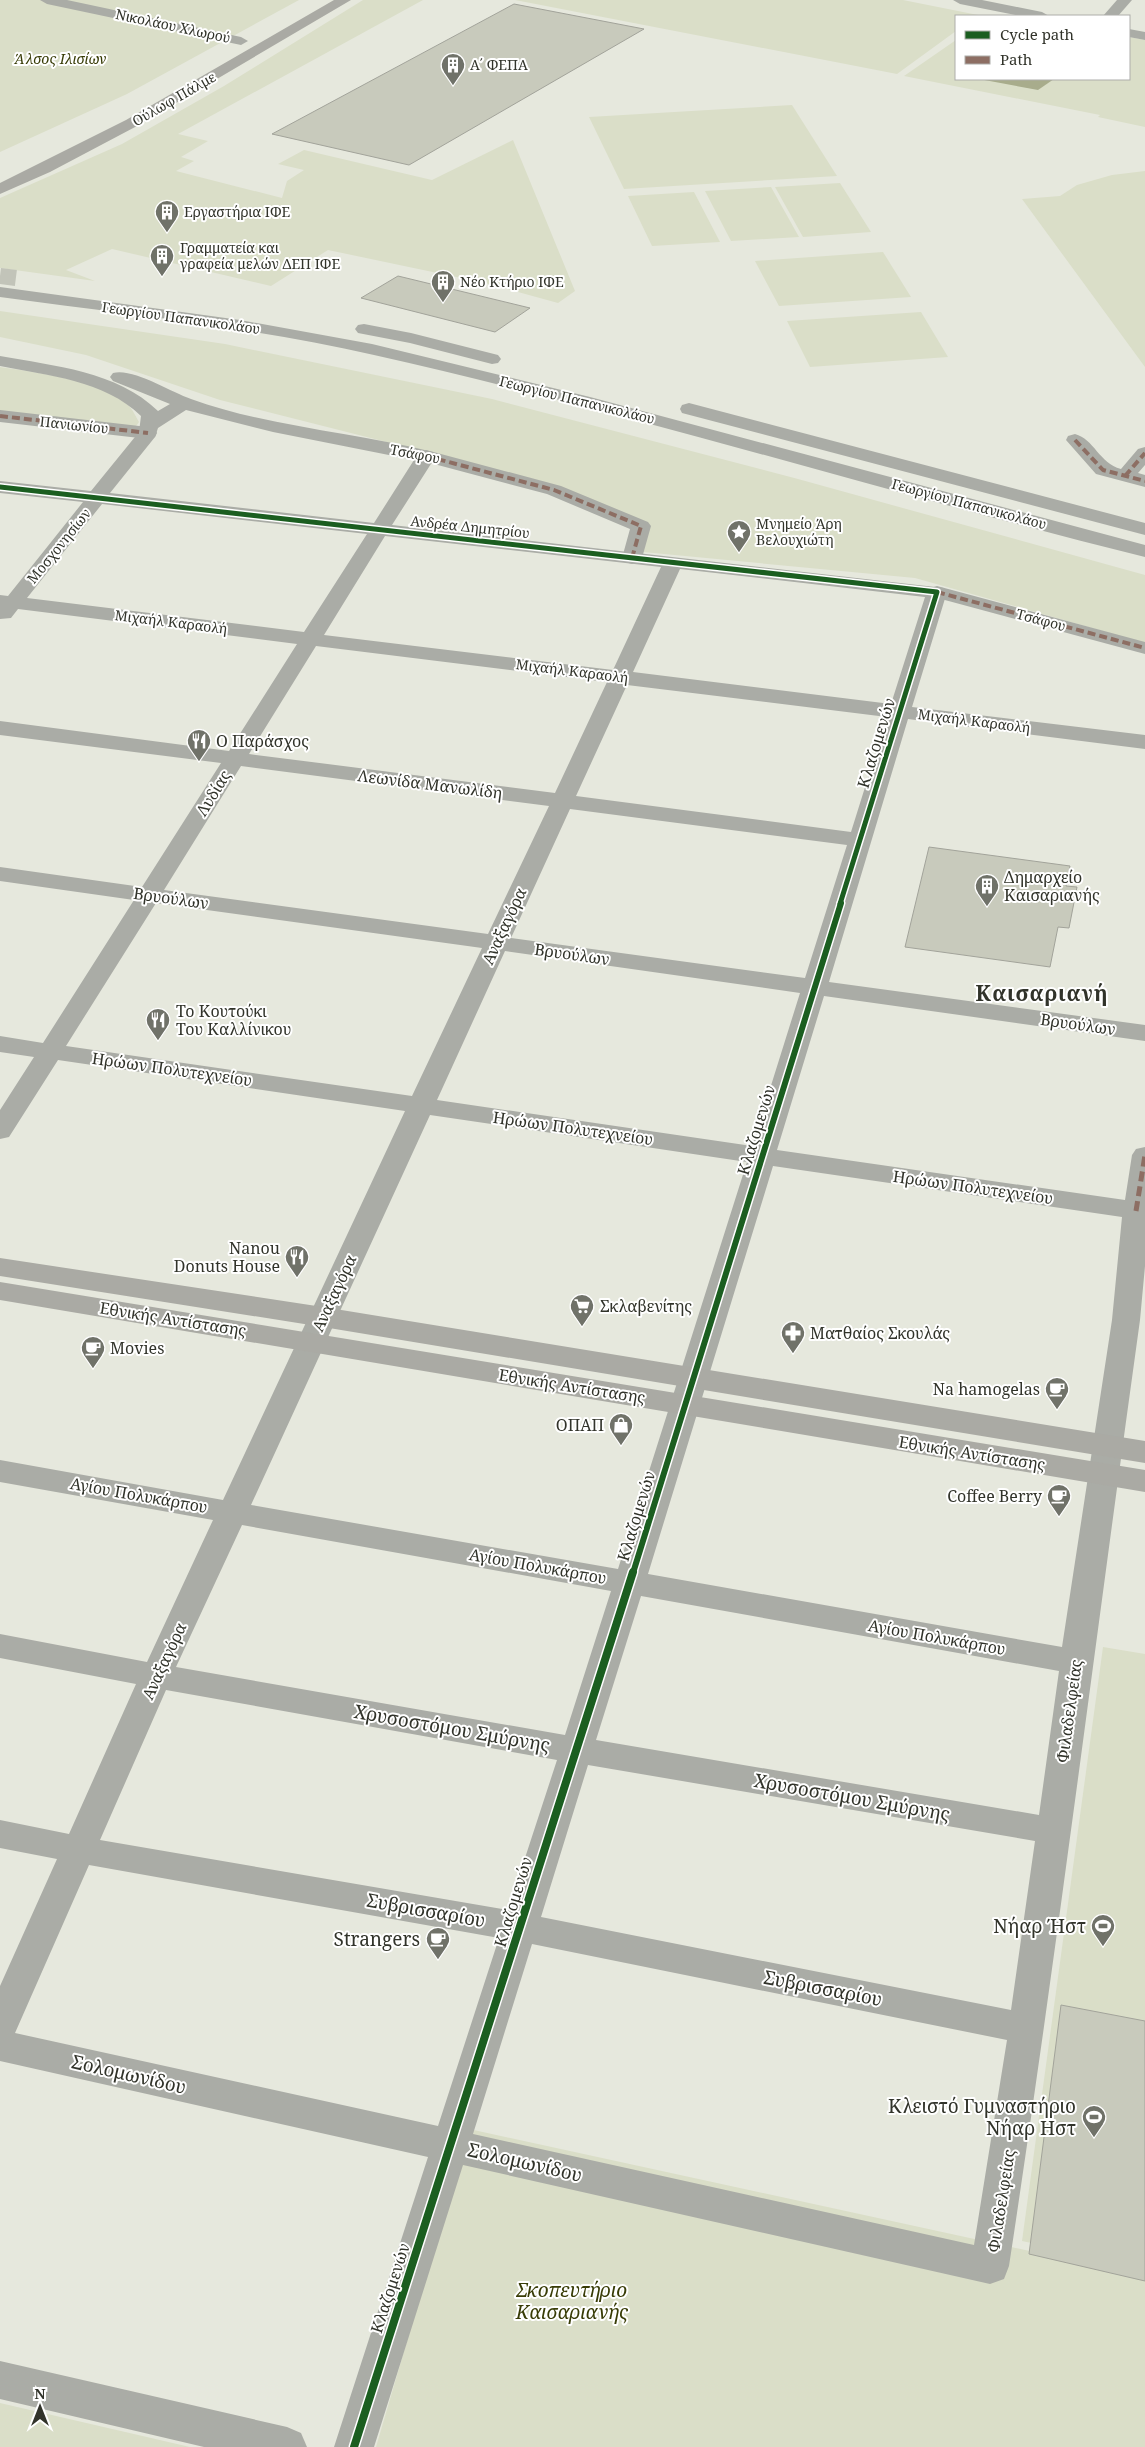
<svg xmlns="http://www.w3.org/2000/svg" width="1145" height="2447" viewBox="0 0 1145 2447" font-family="'Noto Serif',serif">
<rect width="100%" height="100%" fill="#e6e8dd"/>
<g fill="#dadec8">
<path d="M0 0H299L127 94 0 152Z"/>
<path d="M363 0H423L178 134 208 141 181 157 194 161 176 171 282 198 287 181 304 170 278 164 304 150 432 180 513 140 575 291 558 303 485 283 328 250 271 286 112 249 66 270 95 281 0 268V198L122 144 224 86Z"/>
<path d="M515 0H903L978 15 956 16V31L897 74Z"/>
<path d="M1129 37 1145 40V127L1098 117 1100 115 904 76 956 40V79H1129Z"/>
<path d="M792 105 837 176 624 189 589 117Z"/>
<path d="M1145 171V367L1022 199 1060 196 1077 185 1112 175Z"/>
<path d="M840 183 871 232 803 237 775 187Z"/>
<path d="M771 187 799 237 731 241 705 191Z"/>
<path d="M694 192 720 242 652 246 628 196Z"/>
<path d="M883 252 911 297 779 306 755 261Z"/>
<path d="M0 311 225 344 492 399 798 479 1145 575V643L915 578 643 552 649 524 541 481 220 400 86 355 0 337Z"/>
<path d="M921 312 948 357 810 367 787 321Z"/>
<path d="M0 367C33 372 106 381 129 406 133 410 136 417 139 422L134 429 0 413Z"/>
<path d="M1103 1647 1145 1654V2267L1022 2241Z"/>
<path d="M469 2129 1145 2276V2447H376Z"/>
<path d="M0 2403 190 2447H0Z"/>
</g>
<path fill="#a8ac8c" d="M979 79H1054L1038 90Z"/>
<g fill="#c8cabc" stroke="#a2a39a">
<path d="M514 4 644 29 409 165 272 134Z"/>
<path d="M398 276 530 308 495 332 361 298Z"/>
<path d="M929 847 1070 866 1066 886 1077 887 1069 928 1058 927 1050 967 905 947Z"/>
<path d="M1061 2005 1145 2021V2281L1029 2254Z"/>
</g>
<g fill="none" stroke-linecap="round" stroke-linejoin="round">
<path stroke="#c2c4b9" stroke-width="16" stroke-dasharray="16 8" stroke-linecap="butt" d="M0 276 16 278"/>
<g fill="#aaaca6" fill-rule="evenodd">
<path d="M0 410 148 427 155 429 157 433 155 437 148 439 0 422Z"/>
<path d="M1075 434C1094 439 1099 463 1121 469L1138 449 1145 447V465L1138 473 1145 475V487L1096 474 1066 440 1068 436Z"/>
<path d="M426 450 561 486 648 522 651 526 642 558 639 562 632 564 625 562 622 558 630 529 547 494 419 460 416 456 419 452Z"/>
<path d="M937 586 1145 642V654L930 596 927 592 930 588Z"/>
</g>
<g fill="#aaaca6" fill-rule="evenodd">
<path d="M40 0H67L241 37 248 41 241 45 47 4Z"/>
<path d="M953 0H982L1042 12 1049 16H1021L960 4Z"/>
<path d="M1117 0H1132L1118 16H1103Z"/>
<path d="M1129 29 1145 32V40L1129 37Z"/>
<path d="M0 287 240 320 372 344 590 397 1145 545V557C887 493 633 413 374 355 251 327 124 314 0 297Z"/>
<path d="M364 324 411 333 498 355 501 359 498 363 492 364 410 343 358 333 355 329 358 325Z"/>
<path d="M0 356C54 366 117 371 158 411L170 404 113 381 110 377 113 373C134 368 170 392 191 399 269 427 353 432 433 452L436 456 392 525 944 588 947 592 912 707 1145 735V749L908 719 829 982 1145 1025V1041L824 996 777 1150 1125 1200 1132 1155 1136 1149 1145 1147V1266L1140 1320C1096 1636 1057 1951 1009 2266L1004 2279 990 2284 463 2165 374 2447H334L428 2157 0 2061V1986L57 1859 0 1848V1820L69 1834 136 1684 0 1658V1634L147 1662 213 1520 0 1482V1460L223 1500 405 1111 58 1060 9 1137 0 1139V1110L34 1057 0 1052V1036L43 1043 134 900 0 881V867L142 887 221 763 0 735V721L229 751 297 644 18 609 11 618 0 619V595L8 596 83 502 0 493V481L91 491 139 432 141 416C104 380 49 376 0 366ZM186 410 273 432 414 460 374 523 110 493 155 437 158 428ZM102 504 367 534 304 632 27 598ZM385 536 661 567 613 670 324 635ZM680 569 925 597 891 704 633 672ZM316 646 607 682 555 793 249 754ZM627 685 887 717 851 832 576 796ZM241 766 549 806 488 934 164 890ZM570 809 847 845 805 978 511 938ZM156 903 482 948 412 1096 66 1046ZM505 951 800 993 752 1146 437 1100ZM430 1115 747 1162 618 1569 251 1505ZM773 1166 1122 1217 1112 1320 1062 1647 648 1574ZM242 1525 611 1591 565 1735 176 1667ZM641 1596 1059 1671 1039 1815 596 1740ZM166 1690 557 1760 508 1910 100 1840ZM588 1765 1035 1841 1011 2010 541 1917ZM89 1865 499 1938 438 2126 15 2033ZM532 1944 1007 2040 974 2245 473 2134Z"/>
<path d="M689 403 1145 523V535L682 413 680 409 682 405Z"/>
<path d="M0 2361 287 2427 301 2433 307 2447H204L0 2399Z"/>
</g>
<g fill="#aaaaa4" fill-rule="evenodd">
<path d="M334 0H351L137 126 50 172 0 194V183L126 120Z"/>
<path d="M0 1258 323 1307 1145 1441V1463L323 1327 0 1276Z"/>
<path d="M0 1282 1145 1470V1492L0 1300Z"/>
</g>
<g stroke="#8d6e63" stroke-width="4" stroke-dasharray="8 4" stroke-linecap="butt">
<path d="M0 416 148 433"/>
<path d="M1075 440 1103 470 1145 481"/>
<path d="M426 456 554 490 641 526 632 558"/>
<path d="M1125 476 1145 453"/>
<path d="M937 592 1145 648"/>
</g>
<path stroke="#8d6e63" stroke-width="5" stroke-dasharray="10 5" stroke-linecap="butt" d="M1136 1211 1145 1155"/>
<g stroke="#fff" stroke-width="8">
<path id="cycleway-far2" d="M0 487 937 592 840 904"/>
</g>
<g stroke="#fff" stroke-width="9">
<path id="cycleway-far1" d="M633 1573 841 903"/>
</g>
<g stroke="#fff" stroke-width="11">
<path id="cycleway" d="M354 2447 633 1572"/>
</g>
<use href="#cycleway-far2" stroke="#1b5e20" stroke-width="5"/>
<use href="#cycleway-far1" stroke="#1b5e20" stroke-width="6"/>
<use href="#cycleway" stroke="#1b5e20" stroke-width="8"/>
</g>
<defs>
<g id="building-pin" transform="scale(1.25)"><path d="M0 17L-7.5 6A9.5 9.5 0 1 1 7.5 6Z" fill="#707269" stroke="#fff"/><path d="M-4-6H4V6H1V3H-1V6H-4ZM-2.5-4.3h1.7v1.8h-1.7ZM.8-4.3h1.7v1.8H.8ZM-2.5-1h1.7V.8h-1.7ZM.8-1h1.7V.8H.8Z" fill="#fff"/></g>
<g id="sight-pin" transform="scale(1.25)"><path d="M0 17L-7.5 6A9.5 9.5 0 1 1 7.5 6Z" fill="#707269" stroke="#fff"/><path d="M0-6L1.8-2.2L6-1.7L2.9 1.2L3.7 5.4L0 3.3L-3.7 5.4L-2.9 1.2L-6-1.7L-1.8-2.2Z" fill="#fff"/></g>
<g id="restaurant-pin" transform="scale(1.25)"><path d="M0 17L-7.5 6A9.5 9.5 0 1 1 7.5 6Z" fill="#707269" stroke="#fff"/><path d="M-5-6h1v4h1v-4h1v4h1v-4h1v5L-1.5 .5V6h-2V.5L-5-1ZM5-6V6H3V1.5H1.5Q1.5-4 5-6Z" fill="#fff"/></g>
<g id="supermarket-pin" transform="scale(1.25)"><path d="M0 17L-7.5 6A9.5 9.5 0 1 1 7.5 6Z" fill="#707269" stroke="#fff"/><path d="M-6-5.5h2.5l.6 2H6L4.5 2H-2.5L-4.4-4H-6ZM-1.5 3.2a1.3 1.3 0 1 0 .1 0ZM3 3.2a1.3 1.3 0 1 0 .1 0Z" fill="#fff"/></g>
<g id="pharmacy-pin" transform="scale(1.25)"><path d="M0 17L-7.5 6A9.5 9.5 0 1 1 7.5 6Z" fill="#707269" stroke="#fff"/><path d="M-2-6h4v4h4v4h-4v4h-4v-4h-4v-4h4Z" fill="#fff"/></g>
<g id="cafe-pin" transform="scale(1.25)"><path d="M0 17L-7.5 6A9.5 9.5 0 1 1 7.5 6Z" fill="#707269" stroke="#fff"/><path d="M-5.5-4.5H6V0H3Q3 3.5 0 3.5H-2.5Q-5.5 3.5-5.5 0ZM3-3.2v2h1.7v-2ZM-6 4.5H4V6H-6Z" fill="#fff"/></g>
<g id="shop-pin" transform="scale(1.25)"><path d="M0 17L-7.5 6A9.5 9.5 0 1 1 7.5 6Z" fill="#707269" stroke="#fff"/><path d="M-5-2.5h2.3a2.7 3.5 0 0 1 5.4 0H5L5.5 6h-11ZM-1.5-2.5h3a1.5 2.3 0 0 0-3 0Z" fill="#fff"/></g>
<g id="stadium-pin" transform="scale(1.25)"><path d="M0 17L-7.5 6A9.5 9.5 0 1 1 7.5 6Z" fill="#707269" stroke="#fff"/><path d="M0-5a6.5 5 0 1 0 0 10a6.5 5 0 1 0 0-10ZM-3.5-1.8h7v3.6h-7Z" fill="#fff"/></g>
</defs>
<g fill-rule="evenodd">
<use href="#building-pin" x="453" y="65"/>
<use href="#building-pin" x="167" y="212"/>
<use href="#building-pin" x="162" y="256"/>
<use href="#building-pin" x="443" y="282"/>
<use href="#sight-pin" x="739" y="532"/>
<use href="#restaurant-pin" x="199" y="741"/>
<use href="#building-pin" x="987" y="886"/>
<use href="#restaurant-pin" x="158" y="1020"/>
<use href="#restaurant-pin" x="297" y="1257"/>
<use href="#supermarket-pin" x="582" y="1306"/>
<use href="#pharmacy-pin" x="793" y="1333"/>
<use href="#cafe-pin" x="93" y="1348"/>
<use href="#cafe-pin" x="1057" y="1389"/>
<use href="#shop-pin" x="621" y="1425"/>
<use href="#cafe-pin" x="1059" y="1496"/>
<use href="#stadium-pin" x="1103" y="1926"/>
<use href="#cafe-pin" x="438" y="1939"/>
<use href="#stadium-pin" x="1094" y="2117"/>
</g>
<g text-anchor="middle" stroke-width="4" stroke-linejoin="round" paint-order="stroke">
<g font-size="14" fill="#31332a" stroke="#fff">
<text transform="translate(173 26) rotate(12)" y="5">Νικολάου Χλωρού</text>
<text transform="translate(174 99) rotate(-30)" y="5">Ούλωφ Πάλμε</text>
<text transform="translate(181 318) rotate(8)" y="5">Γεωργίου Παπανικολάου</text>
<text transform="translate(577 400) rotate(14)" y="5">Γεωργίου Παπανικολάου</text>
<text transform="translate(74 425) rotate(6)" y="5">Πανιωνίου</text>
<text transform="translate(415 454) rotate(11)" y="5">Τσάφου</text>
<text transform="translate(969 504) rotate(15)" y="5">Γεωργίου Παπανικολάου</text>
<text transform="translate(470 527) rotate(6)" y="5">Ανδρέα Δημητρίου</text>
<text transform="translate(59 546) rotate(-51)" y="5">Μοσχονησίων</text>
<text transform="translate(1041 620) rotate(15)" y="5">Τσάφου</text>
<text transform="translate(171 622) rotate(7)" y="5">Μιχαήλ Καραολή</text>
<text transform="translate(572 671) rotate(7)" y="5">Μιχαήλ Καραολή</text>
<text transform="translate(974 721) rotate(7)" y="5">Μιχαήλ Καραολή</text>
</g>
<g font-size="14" font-style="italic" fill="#383c06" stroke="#fff">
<text x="60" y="64">Άλσος Ιλισίων</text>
</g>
<g font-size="14" fill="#31332a" stroke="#fff" text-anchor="start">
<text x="470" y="70">Α΄ ΦΕΠΑ</text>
<text x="184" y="217">Εργαστήρια ΙΦΕ</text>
<text x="180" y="253">Γραμματεία και<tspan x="180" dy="16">γραφεία μελών ΔΕΠ ΙΦΕ</tspan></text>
<text x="460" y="287">Νέο Κτήριο ΙΦΕ</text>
<text x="756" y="529">Μνημείο Άρη<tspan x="756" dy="16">Βελουχιώτη</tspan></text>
</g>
<g font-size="16" fill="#31332a" stroke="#fff" text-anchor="start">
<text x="216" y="747">Ο Παράσχος</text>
<text x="1004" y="883">Δημαρχείο<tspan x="1004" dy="18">Καισαριανής</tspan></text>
<text x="176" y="1017">Το Κουτούκι<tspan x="176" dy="18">Του Καλλίνικου</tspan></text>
<text x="280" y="1254" text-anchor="end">Nanou<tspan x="280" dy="18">Donuts House</tspan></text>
<text x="600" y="1312">Σκλαβενίτης</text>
<text x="810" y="1339">Ματθαίος Σκουλάς</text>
<text x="110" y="1354">Movies</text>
<text x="1040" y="1395" text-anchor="end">Na hamogelas</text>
<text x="604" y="1431" text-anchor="end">ΟΠΑΠ</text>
<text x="1042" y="1502" text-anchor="end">Coffee Berry</text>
</g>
<g font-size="16" fill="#31332a" stroke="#fff">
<text transform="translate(876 743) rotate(-73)" y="6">Κλαζομενών</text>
<text transform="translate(430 784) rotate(7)" y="6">Λεωνίδα Μανωλίδη</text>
<text transform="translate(213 793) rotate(-58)" y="6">Λυδίας</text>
<text transform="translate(171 898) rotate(8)" y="6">Βρυούλων</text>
<text transform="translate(504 926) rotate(-65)" y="6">Αναξαγόρα</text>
<text transform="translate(572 954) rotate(8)" y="6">Βρυούλων</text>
<text transform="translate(1078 1024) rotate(8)" y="6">Βρυούλων</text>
<text transform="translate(172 1069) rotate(8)" y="6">Ηρώων Πολυτεχνείου</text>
<text transform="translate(573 1128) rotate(8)" y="6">Ηρώων Πολυτεχνείου</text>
<text transform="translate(756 1130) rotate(-73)" y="6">Κλαζομενών</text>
<text transform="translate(973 1187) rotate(8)" y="6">Ηρώων Πολυτεχνείου</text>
<text transform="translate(334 1293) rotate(-65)" y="6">Αναξαγόρα</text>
<text transform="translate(173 1319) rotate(9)" y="6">Εθνικής Αντίστασης</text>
<text transform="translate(572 1386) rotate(9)" y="6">Εθνικής Αντίστασης</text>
<text transform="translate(972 1453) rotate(9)" y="6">Εθνικής Αντίστασης</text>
<text transform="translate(139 1495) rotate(10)" y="6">Αγίου Πολυκάρπου</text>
<text transform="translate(636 1516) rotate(-73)" y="6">Κλαζομενών</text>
<text transform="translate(538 1566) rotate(10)" y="6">Αγίου Πολυκάρπου</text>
<text transform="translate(937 1637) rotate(10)" y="6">Αγίου Πολυκάρπου</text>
<text transform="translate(164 1661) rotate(-65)" y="6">Αναξαγόρα</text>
<text transform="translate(1069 1711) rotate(-82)" y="6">Φιλαδελφείας</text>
<text transform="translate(513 1902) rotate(-73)" y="6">Κλαζομενών</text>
<text transform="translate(1001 2201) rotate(-81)" y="6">Φιλαδελφείας</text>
<text transform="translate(390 2288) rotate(-72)" y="6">Κλαζομενών</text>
</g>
<g font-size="19" fill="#31332a" stroke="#fff">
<text transform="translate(452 1728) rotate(10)" y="7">Χρυσοστόμου Σμύρνης</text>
<text transform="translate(852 1797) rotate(10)" y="7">Χρυσοστόμου Σμύρνης</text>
<text transform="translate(426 1910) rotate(10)" y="7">Συβρισσαρίου</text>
<text transform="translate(823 1988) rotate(11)" y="7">Συβρισσαρίου</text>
<text transform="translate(129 2074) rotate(13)" y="7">Σολομωνίδου</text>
<text transform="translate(525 2162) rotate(13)" y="7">Σολομωνίδου</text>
</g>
<g font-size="19" fill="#31332a" stroke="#fff" text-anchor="end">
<text x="1086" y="1933">Νήαρ Ήστ</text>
<text x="420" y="1946">Strangers</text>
<text x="1076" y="2113">Κλειστό Γυμναστήριο<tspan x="1076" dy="22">Νήαρ Ηστ</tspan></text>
</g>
<g font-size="19" font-style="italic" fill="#383c06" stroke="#fff">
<text x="572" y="2297">Σκοπευτήριο<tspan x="572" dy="22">Καισαριανής</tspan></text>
</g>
<g font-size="21" font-weight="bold" letter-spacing="1" fill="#31332a" stroke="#fff">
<text x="1042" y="1001">Καισαριανή</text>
</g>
</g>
<rect x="955" y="15" width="175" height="65" fill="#ffffff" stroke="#adadaa"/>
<rect x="965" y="31" width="25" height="8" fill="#1b5e20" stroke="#adadaa"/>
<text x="1000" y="40" font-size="15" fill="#31332a">Cycle path</text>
<rect x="965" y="56" width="25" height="8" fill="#8d6e63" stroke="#adadaa"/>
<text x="1000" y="65" font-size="15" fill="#31332a">Path</text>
<g transform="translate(40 2407)" stroke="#ffffff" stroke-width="4" paint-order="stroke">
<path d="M0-4L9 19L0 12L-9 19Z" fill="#31332a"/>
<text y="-8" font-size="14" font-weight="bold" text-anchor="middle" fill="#31332a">N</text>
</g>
</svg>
